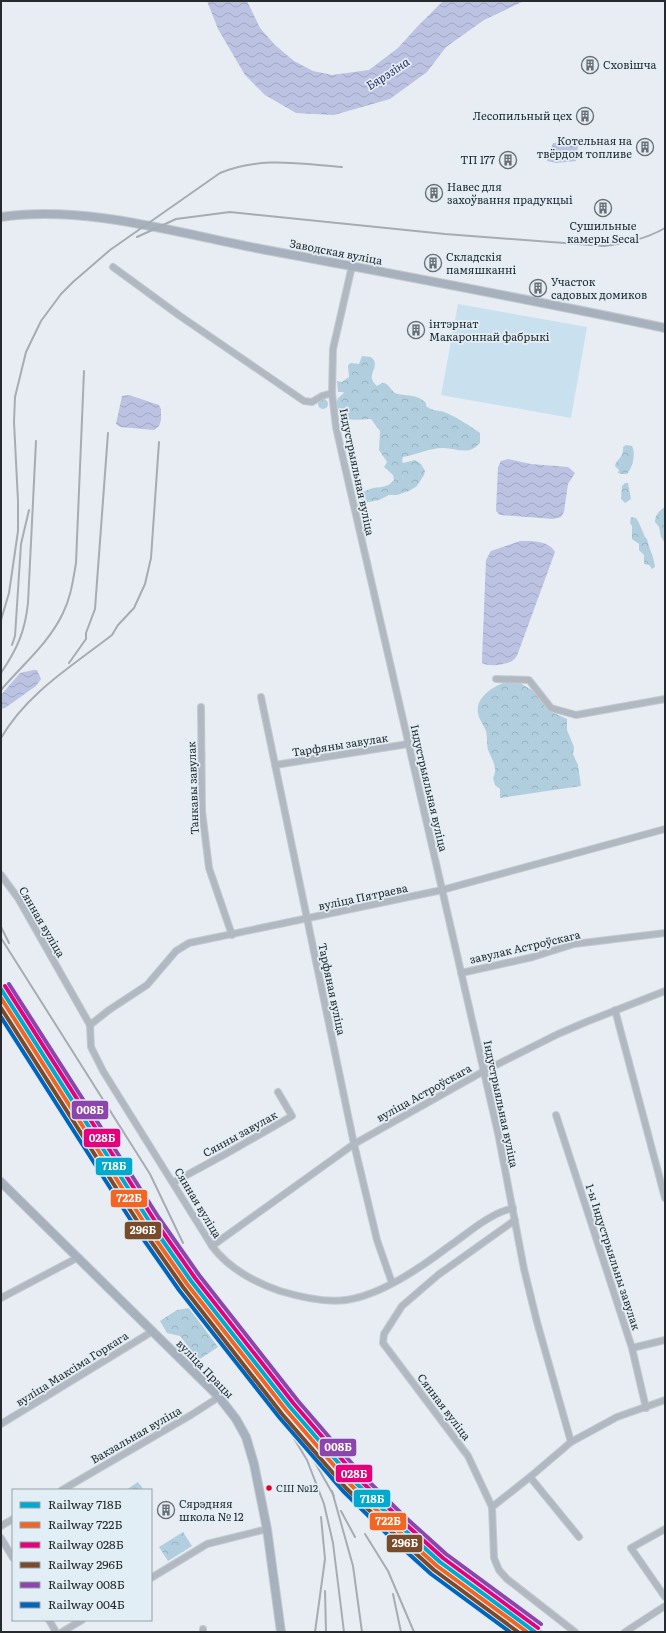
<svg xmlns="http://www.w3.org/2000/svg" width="666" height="1633" viewBox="0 0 666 1633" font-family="Literata,serif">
<defs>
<pattern id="forest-crowns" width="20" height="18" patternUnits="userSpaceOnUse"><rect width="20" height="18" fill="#b1cede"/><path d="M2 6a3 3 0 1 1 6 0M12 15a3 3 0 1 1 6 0" fill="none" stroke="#98b1bf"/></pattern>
<pattern id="water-waves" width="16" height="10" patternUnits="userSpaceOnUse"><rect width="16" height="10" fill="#bcc2e1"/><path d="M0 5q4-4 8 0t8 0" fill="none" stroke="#a1a7c1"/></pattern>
</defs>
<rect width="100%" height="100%" fill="#e7edf2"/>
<path fill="#c9e0ee" d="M458 304 587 327 571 418 441 395Z"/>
<g fill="url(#forest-crowns)">
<path d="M362 356 371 357 374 360C378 371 365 375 377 386 379 385 381 383 383 383 389 383 391 391 395 393 406 397 416 393 426 403V406C432 411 437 410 444 412 455 416 470 426 480 433V443C477 446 475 448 470 450 461 452 452 448 443 448 429 448 416 455 403 457L402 461 403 463 415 460 421 464 425 471 424 475 417 486 409 491 397 495H389L379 500 363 503 357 493C362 492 366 491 370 489 380 486 387 489 394 480L393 475 384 467 387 462 379 450 380 431 371 419C355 419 344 425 336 405L338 398 344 393 343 392H338L337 381 342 382 349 377 348 366 350 363 359 364Z"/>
<circle cx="323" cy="404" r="5"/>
<path d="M626 445 632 446C636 453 633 467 627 474H621L618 473 619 470 615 466C617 458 624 458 623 447Z"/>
<path d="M625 483H628L631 499 625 503 621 499 622 486Z"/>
<path d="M665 507V543L661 537 659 527 655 522C655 515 659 511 665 507Z"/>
<path d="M631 517 636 518C638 520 644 534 645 537L647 539C649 549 654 556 655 567L652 569 649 565 644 564V555L639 550V544L632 539V526L630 523Z"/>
<path d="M503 683H520L535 692 545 706 552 712 567 719V730L574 747 573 754 578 765 581 786 500 798V789L495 785 493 778C498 768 493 762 489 752 486 746 488 738 486 731 484 726 481 722 479 717 473 700 489 689 503 683Z"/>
<path d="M189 1308 218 1347 200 1359H191V1350L180 1336 167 1333 160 1321 177 1310Z"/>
<path d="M138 1482 144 1490H126Z"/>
<path d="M183 1532 192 1546 168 1561 159 1547Z"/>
</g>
<g fill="url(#water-waves)">
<path d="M207 1H247L260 28 275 45 294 61 313 71 332 75 369 70 398 48 416 28 443 1H524L484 20 446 47 427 72 390 99 334 115 296 113 265 95 245 75 218 29Z"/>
<path d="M572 142 578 146 576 161 556 163 547 161 553 143Z"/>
<path d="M129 395 159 405 161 409V420L159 426 154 430 120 427 116 424 122 396Z"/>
<path d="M508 459 531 464 568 467 575 473 568 484 564 512 561 517 553 519 500 515 496 511 498 467 501 461Z"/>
<path d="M520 541C531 541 549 540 555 552L518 653C517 656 515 659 512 661 505 665 489 667 482 663V659L486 560 491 551Z"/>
<path d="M33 670H37L41 679 36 686 5 708 1 709V695L20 673Z"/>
</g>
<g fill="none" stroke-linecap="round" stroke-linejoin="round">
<g stroke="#c5cace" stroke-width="8">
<g id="minor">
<path d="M113 267 180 316 304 401 312 402 322 396 332 393 336 427 345 467 498 1133 524 1269 537 1322 571 1442"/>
<path d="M332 393 333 349 352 266"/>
<path d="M496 679 529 680 551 708 576 715 665 699"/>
<path d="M261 697 354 1144 377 1240 392 1283"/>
<path d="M201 707 202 811 209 868 232 935"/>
<path d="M275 765 408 744"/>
<path d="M1 875 18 898 90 1025 91 1047 103 1071 212 1246C229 1269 254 1282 280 1291 300 1297 325 1303 346 1300 381 1295 420 1268 448 1247 463 1237 477 1224 493 1216 499 1212 506 1210 513 1208"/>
<path d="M461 973 533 957 574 944 665 933"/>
<path d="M615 1010 665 1198"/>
<path d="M90 1025 109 1010 147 985 176 951 189 943 442 890 665 829"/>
<path d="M556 1115 632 1348 646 1408"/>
<path d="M174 1182 231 1151 292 1116 278 1092"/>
<path d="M515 1220 438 1275 402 1306 384 1334 383 1343 468 1456 492 1507 494 1558 499 1570 507 1579 575 1632"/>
<path d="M212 1246 354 1144 484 1071 558 1034 586 1022 665 991"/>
<path d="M1 1298 77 1258"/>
<path d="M632 1348 665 1340"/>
<path d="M1 1424 153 1331"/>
<path d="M530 1477 579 1537"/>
<path d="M62 1490 191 1415 219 1397"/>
<path d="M492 1507 530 1477 571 1442 617 1417 665 1400"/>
<path d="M1 1526 13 1519"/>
<path d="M665 1529 631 1548 665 1597"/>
<path d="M1 1538 13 1558"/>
<path d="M151 1578 207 1544 267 1529"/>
<path d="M49 1620 56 1632"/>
<path d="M203 1629V1632"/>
<path d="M62 1632 82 1620"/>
<path d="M625 1632 665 1606"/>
</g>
</g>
<g stroke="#c5cace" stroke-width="10">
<g id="major">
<path d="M1 217C85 205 173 232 256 248 392 274 529 299 665 328"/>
<path d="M1 1182 219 1397 236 1419 246 1437 254 1464 267 1529 281 1632"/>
</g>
</g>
<use href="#minor" stroke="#b1b8c2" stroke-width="6"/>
<use href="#major" stroke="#a6b1bd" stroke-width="8"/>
<g stroke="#a6acb1" stroke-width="2">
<path d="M137 237 176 219 230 212 445 234 604 246C626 243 646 239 665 228"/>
<path d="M1 349V379"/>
<path d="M1 620 9 593 18 531V501L14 422 15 397 26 352 41 321 61 294 73 282 110 250 220 173C259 156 301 164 342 167"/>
<path d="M12 645 15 636 21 544 29 510"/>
<path d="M69 663 86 639V633L95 609 108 433"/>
<path d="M1 673C17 649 25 632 28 603L36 441"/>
<path d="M1 690C22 665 49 643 63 613 71 597 73 580 76 563L84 371"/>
<path d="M1 738C27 693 72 666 112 635L118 625 134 608 145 584 151 558 159 442"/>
<path d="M1 927 9 943"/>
<path d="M1 938 150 1174 183 1243"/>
<path d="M281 1417 307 1460 324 1504 333 1543 344 1632"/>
<path d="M313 1459 334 1496"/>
<path d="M332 1491 353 1566 362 1632"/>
<path d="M341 1511 355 1537"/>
<path d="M365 1534 388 1571 414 1632"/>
<path d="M325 1591 326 1632"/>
<path d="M393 1594 401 1632"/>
<path d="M531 1624 542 1632"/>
<path d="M315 1632 325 1559 321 1517"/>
</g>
<g stroke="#e2eef6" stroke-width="7">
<path id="rail-1" d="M1 989 151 1224 191 1281 290 1407 354 1481 398 1524 440 1562 535 1632"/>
</g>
<g stroke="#e2eef6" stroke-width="7">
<path id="rail-2" d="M1 998 147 1227 187 1284 286 1410 350 1484 395 1528 437 1566 527 1632"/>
</g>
<g stroke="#e2eef6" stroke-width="7">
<path id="rail-3" d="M5 986 155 1221 195 1278 294 1404 358 1478 401 1520 443 1558 538 1628"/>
</g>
<g stroke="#e2eef6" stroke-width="7">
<path id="rail-4" d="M1 1008 143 1230 183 1287 282 1414 346 1488 391 1531 434 1570 518 1632"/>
</g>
<g stroke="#e2eef6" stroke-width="7">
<path id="rail-5" d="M9 984 159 1218 199 1275 298 1401 361 1474 405 1517 446 1554 541 1624"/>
</g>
<g stroke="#e2eef6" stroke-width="7">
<path id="rail-6" d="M1 1017 139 1233 179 1290 279 1417 343 1491 388 1535 431 1574 510 1632"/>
</g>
<use href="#rail-1" stroke="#00a9ce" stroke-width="4"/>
<use href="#rail-2" stroke="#f26522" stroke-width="4"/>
<use href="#rail-3" stroke="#e5007d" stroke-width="4"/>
<use href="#rail-4" stroke="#7a4b2a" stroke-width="4"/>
<use href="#rail-5" stroke="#8e44ad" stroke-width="4"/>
<use href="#rail-6" stroke="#0065bd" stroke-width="4"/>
</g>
<defs>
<g id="building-ring" transform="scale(0.9)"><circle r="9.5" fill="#e2eef6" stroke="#6a6e72" stroke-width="1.5"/><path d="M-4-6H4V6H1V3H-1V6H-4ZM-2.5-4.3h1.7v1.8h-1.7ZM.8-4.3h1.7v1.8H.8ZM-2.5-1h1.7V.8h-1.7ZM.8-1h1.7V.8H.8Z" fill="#6a6e72"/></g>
</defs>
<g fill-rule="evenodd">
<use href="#building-ring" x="590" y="65"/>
<use href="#building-ring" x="585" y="116"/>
<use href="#building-ring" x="645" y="147"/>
<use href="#building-ring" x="508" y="160"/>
<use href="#building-ring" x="434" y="193"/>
<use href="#building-ring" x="603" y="208"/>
<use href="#building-ring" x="433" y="263"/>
<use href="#building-ring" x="538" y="288"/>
<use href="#building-ring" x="416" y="330"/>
<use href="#building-ring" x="166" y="1510"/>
</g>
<circle fill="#e4002b" stroke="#e2eef6" stroke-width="1.5" cx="269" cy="1488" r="3.5"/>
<g text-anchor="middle" stroke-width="3.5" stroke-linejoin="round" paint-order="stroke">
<g font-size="10" fill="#262a2d" stroke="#e2eef6" text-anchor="start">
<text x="276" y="1492">СШ №12</text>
</g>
<g font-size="11" fill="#262a2d" stroke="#e2eef6" text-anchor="start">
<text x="603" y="69">Сховішча</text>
<text x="572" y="120" text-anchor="end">Лесопильный цех</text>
<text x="632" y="145" text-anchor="end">Котельная на<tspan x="632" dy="13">твёрдом топливе</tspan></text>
<text x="495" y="164" text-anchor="end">ТП 177</text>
<text x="447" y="191">Навес для<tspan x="447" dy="13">захоўвання прадукцыі</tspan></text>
<text x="603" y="230" text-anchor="middle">Сушильные<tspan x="603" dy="13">камеры Secal</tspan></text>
<text x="446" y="261">Складскія<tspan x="446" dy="13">памяшканні</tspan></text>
<text x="551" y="286">Участок<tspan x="551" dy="13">садовых домиков</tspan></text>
<text x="429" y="328">інтэрнат<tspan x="429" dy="13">Макароннай фабрыкі</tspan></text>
<text x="179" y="1508">Сярэдняя<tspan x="179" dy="13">школа № 12</tspan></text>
</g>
<g font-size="11" fill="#262a2d" stroke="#e2eef6">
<text transform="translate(336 252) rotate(11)" y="4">Заводская вуліца</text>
<text transform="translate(357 472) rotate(78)" y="4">Індустрыяльная вуліца</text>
<text transform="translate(340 745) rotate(-9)" y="4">Тарфяны завулак</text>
<text transform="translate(193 788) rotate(-92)" y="4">Танкавы завулак</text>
<text transform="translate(429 788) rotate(77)" y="4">Індустрыяльная вуліца</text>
<text transform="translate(363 897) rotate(-12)" y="4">вуліца Пятраева</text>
<text transform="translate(42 922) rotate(60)" y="4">Сянная вуліца</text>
<text transform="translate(525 947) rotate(-13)" y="4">завулак Астроўскага</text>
<text transform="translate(332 989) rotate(78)" y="4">Тарфяная вуліца</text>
<text transform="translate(424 1093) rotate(-29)" y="4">вуліца Астроўскага</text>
<text transform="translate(501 1104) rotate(78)" y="4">Індустрыяльная вуліца</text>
<text transform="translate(240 1134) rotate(-29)" y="4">Сянны завулак</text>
<text transform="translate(198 1203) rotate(59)" y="4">Сянная вуліца</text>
<text transform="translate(613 1257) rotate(72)" y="4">1-ы Індустрыяльны завулак</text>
<text transform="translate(72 1369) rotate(-32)" y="4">вуліца Максіма Горкага</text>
<text transform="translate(205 1369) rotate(46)" y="4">вуліца Працы</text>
<text transform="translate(444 1407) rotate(53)" y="4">Сянная вуліца</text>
<text transform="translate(136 1435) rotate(-30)" y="4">Вакзальная вуліца</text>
</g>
<g font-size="12" font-style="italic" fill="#2e2f65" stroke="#e2eef6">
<text transform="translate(388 74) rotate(-33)" y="4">Бярэзіна</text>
</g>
</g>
<g stroke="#e2eef6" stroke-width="1.5">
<rect x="71" y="1100" width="38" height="20" rx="4" fill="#8e44ad"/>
<rect x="83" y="1128" width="38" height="20" rx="4" fill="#e5007d"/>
<rect x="95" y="1157" width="38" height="19" rx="4" fill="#00a9ce"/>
<rect x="110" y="1189" width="38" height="19" rx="4" fill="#f26522"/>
<rect x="124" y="1221" width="38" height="19" rx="4" fill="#7a4b2a"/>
<rect x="319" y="1438" width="38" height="19" rx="4" fill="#8e44ad"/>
<rect x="335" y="1464" width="38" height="19" rx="4" fill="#e5007d"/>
<rect x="353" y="1489" width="38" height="19" rx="4" fill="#00a9ce"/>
<rect x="369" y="1512" width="38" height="19" rx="4" fill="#f26522"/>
<rect x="386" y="1534" width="37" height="19" rx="4" fill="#7a4b2a"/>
</g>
<g font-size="11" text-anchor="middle" font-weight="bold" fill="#fff">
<text x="90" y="1114">008Б</text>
<text x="102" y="1142">028Б</text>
<text x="114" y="1170">718Б</text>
<text x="129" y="1202">722Б</text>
<text x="143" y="1234">296Б</text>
<text x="338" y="1451">008Б</text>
<text x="354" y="1478">028Б</text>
<text x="372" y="1503">718Б</text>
<text x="388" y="1525">722Б</text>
<text x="405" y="1547">296Б</text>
</g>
<rect width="666" height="1633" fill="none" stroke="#262a2d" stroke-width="4"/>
<rect x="12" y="1489" width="140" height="132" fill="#e2eef6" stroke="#97a0a6"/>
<rect x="20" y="1502" width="20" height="6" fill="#00a9ce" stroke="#97a0a6"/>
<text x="48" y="1509" font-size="12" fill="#262a2d">Railway 718Б</text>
<rect x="20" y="1522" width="20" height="6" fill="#f26522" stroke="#97a0a6"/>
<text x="48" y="1529" font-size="12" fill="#262a2d">Railway 722Б</text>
<rect x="20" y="1542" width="20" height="6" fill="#e5007d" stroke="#97a0a6"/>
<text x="48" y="1549" font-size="12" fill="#262a2d">Railway 028Б</text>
<rect x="20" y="1562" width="20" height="6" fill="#7a4b2a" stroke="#97a0a6"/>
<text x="48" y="1569" font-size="12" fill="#262a2d">Railway 296Б</text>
<rect x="20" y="1582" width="20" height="6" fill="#8e44ad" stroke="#97a0a6"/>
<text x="48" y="1589" font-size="12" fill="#262a2d">Railway 008Б</text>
<rect x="20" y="1602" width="20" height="6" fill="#0065bd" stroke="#97a0a6"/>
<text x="48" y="1609" font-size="12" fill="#262a2d">Railway 004Б</text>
</svg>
